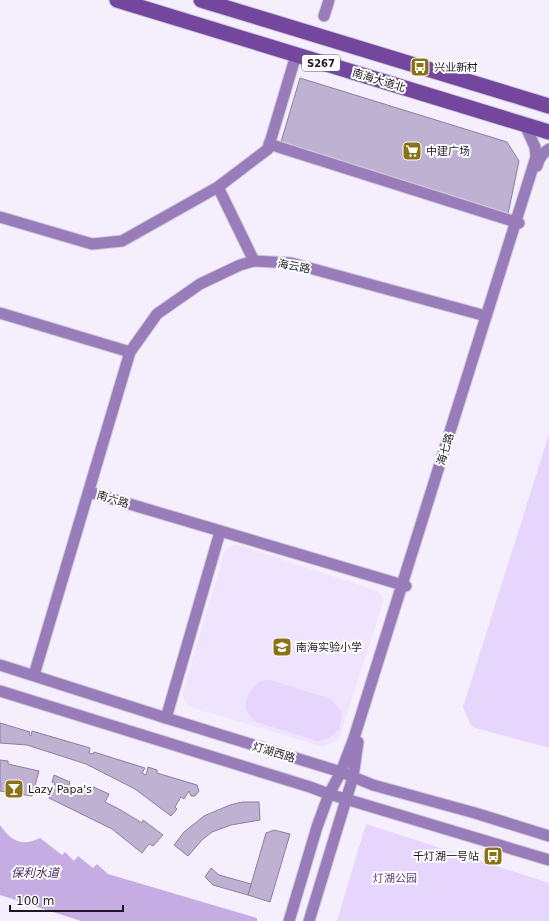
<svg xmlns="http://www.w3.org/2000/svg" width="549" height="921" viewBox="0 0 549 921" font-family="'DejaVu Sans','Noto Sans SC',sans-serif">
<rect width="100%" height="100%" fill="#f5effd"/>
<path fill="#efe4fd" d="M235 544 378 591 384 599 339 739 323 747 188 706 182 695 225 550Z"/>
<g fill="#e6d5fc">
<path d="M549 434V748L472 727 463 707Z"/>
<path d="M270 680 331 699 341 711V721L339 729 333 735 328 739 317 741 256 722C252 718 248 714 246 709 244 699 252 686 261 681 263 680 267 680 270 680Z"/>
<path d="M366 824 549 883V921H337Z"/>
</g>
<path fill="#c5ace2" d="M0 825C11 841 22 847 40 838L62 855 65 852 74 861 78 856 93 868 97 864 108 874 257 918V921H81L0 895Z"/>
<g fill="#bfb1d2" stroke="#8d7f9f">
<path d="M300 78 507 142 519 161 508 214 281 142Z"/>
<path d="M0 723 30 732 29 735 31 736 32 731 90 748 89 753 93 754 94 752 145 768 142 773 146 775 148 767 157 770V773L197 785 199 791 195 796H191L189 791 184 799 181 797 175 807 177 809 171 816 135 789 86 764 27 745 0 743Z"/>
<path d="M0 760 8 761V764L39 771 32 796 0 791Z"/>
<path d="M54 775 70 782 69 786 79 789 80 786 90 790 91 786 109 794 105 802 119 809 142 823 143 820 163 835 153 846 149 844 142 853 112 829 49 798 55 783 52 782Z"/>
<path d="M242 802H259L260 820 231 825 212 832 202 840 188 856 174 845 184 832 204 816 230 805Z"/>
<path d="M274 830 290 834 270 902 248 895 266 833Z"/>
<path d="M211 868 219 875 251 884 248 895 213 885 205 877Z"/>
</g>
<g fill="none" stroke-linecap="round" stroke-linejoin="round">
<g stroke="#d2ccda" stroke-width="13">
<g id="secondary">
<path d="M324 16 329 0"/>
<path d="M269 144 519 223"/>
<path d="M537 166C539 159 542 153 549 149"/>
<path d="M218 187 254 261"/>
<path d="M0 217 92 244 122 241 218 187 268 149 296 55"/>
<path d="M0 313 130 352"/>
<path d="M89 492 406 586"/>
<path d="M0 665 166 718 341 772 373 785 475 813 549 836"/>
<path d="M34 675 130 352 157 314 200 284 240 265 254 261 291 263 486 316"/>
<path d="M0 691 310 787 329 794 549 860"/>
<path d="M166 718 220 532"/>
<path d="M289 921 317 827 329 794 341 772 354 738 536 157 535 147 525 125"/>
<path d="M309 921 353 777 358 742"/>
</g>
</g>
<g stroke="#d2ccda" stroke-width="17">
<g id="highway">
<path d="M117 0 549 132"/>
<path d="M201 0 549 106"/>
</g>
</g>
<use href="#secondary" stroke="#997dbb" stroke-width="11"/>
<use href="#highway" stroke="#73479e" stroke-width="15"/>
</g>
<defs>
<g id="bus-square" transform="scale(1)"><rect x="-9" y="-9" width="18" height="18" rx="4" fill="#897316" stroke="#fff"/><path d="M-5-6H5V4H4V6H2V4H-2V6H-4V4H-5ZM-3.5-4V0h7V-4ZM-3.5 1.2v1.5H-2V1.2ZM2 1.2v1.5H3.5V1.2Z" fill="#fff"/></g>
<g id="supermarket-square" transform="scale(1)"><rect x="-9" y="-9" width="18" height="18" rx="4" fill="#897316" stroke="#fff"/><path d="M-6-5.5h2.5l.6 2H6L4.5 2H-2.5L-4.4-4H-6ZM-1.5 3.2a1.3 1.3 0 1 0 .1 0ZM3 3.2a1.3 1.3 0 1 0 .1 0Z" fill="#fff"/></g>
<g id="school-square" transform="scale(1)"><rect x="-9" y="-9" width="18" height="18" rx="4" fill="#897316" stroke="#fff"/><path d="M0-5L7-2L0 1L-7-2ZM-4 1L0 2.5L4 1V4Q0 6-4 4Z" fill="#fff"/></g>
<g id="bar-square" transform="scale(1)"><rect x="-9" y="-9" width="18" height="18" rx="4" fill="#897316" stroke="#fff"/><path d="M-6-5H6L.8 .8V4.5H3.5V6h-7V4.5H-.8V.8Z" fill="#fff"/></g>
</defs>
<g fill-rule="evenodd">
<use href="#bus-square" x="420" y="67"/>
<use href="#supermarket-square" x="412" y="151"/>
<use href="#school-square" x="282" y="647"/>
<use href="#bar-square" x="14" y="789"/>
<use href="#bus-square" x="493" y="856"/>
</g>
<g text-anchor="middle" stroke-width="4" stroke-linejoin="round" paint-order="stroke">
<rect fill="#fff" stroke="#615d65" stroke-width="1" x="302" y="55" width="38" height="16" rx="3"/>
<g font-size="10" font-weight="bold" fill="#1d1723">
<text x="321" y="67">S267</text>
</g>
<g font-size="11" fill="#1d1723" stroke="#fff" text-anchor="start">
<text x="434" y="71">兴业新村</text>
<text x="426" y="155">中建广场</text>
<text x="296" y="651">南海实验小学</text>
<text x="28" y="793">Lazy Papa's</text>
<text x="479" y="860" text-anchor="end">千灯湖一号站</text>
</g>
<g font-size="11" fill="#1d1723" stroke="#fff">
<text transform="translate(379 80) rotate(17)" y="4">南海大道北</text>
<text transform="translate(294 266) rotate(10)" y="4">海云路</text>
<text transform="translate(445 449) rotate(-73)" y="4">海七路</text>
<text transform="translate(113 499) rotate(17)" y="4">南六路</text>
<text transform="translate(274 752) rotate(17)" y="4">灯湖西路</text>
</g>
<g font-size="11" fill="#5b3a7c" stroke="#fff">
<text x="395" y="882">灯湖公园</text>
</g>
<g font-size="12" font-style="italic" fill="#4a2a6a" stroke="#fff">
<text x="35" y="877">保利水道</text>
</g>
</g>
<path d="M10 905v6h113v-6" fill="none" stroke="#1d1723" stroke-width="2"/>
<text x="16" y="905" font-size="12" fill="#1d1723" stroke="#ffffff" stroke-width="3" paint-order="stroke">100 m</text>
</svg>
